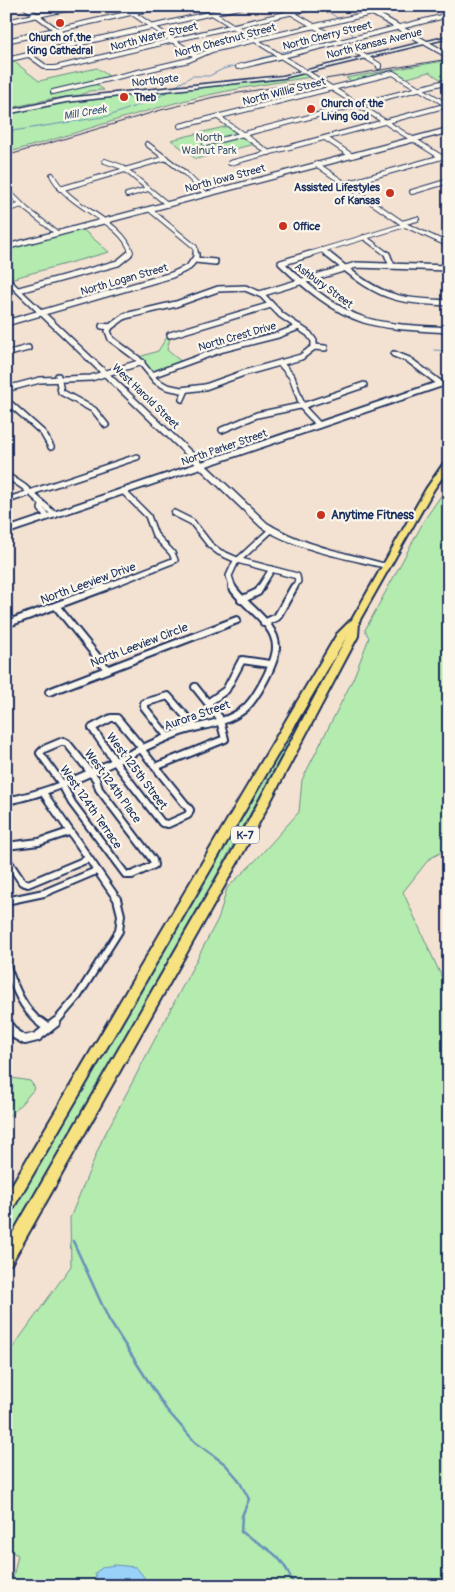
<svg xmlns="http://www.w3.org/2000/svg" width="455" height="1592" viewBox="0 0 455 1592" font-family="Pangolin,sans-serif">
<rect width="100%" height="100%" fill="#f3e1d1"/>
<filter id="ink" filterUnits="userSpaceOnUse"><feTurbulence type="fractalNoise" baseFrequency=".02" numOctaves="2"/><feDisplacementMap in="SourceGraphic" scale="10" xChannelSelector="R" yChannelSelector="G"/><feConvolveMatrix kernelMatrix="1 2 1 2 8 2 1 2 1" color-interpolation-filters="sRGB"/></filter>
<g filter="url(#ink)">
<g fill="#b4ebae" stroke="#688d86">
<path d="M12 60 39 81 97 68 109 76 74 85 76 87 98 82 101 83 97 85 104 90 89 91 81 95 50 99 6 109V61Z"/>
<path d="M449 60V81L445 82 429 72 404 79 393 72 353 82 346 78Z"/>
<path d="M304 74 311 77C265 84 220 91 175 103 118 118 63 138 6 153V114L49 104 272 80Z"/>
<path d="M228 126 254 144 196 159 171 140Z"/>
<path d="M81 228 109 252 10 279 6 275V249Z"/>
<path d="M167 337 170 338 167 350 183 363 153 373 139 357 158 351Z"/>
<path d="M449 484V848L429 859 403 892 449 993V1586H6V1577L13 1578 18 1555 6 1549V1357L71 1266 70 1218 102 1140 219 917 227 888 256 860 299 812 302 780 353 679 369 638 365 630 425 519Z"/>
<path d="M346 636 225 860 6 1246V1221L216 856Z"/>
<path d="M6 1077 30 1081 35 1088 14 1112 6 1118Z"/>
</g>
<path fill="#99d1f8" stroke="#6790ba" d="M114 1565 136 1567 144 1577V1586H97L95 1573 103 1567Z"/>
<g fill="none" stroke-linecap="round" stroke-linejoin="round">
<g stroke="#6790ba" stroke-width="1">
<path d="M328 6 326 10 339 19"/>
<path d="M281 52 351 37 353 35 343 22"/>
<path d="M6 132 109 116 157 98 192 76H209L223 69 273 55"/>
<path d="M434 350 449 351"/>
</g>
<path stroke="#6790ba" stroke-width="2.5" d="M73 1241 109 1320 166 1409 195 1442 225 1464 238 1479 249 1499 242 1516 241 1532C268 1549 283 1554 294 1586"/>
<g stroke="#1b2f5e" stroke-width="6">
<g id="minor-far3">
<path d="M24 6 76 44"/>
<path d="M122 6 196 56"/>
<path d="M280 6 326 33 331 34"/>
<path d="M438 6 449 12"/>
<path d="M212 13 441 157"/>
<path d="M6 22 80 6"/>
<path d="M6 41 162 6"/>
<path d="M347 46 379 65V67"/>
<path d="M29 55 47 68H55L315 7"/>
<path d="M6 60 243 6"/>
<path d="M238 67 449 15"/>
<path d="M53 92 189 60 212 50 402 6"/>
<path d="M218 117 269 153"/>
<path d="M180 126 393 73 449 106"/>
<path d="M325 138 352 156"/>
<path d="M147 144 185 173 206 194"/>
<path d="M205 144 449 81"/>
<path d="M105 161 122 167 167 204"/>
<path d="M230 163 448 105"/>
<path d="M316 164 405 225 449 245"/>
<path d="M52 175C69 209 122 220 131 252L128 255"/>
<path d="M345 184 449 155"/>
<path d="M6 189 26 209 57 233"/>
<path d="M60 189 166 158"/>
<path d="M412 192 449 181"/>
<path d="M127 195 148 189"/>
<path d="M149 209 195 247 196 255"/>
<path d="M6 210 22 205"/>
<path d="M402 223 417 219"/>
<path d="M364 237 388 255"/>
<path d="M322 250 329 255"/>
<path d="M306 255 405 225"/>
</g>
</g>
<g stroke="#1b2f5e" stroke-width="8">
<g id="minor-far2">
<path d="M310 254 281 263C304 285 333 310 364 320 391 328 421 328 449 330"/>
<path d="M327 254C349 271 369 290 395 297 413 302 431 302 449 303"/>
<path d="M387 254 392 266"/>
<path d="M195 260 215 262"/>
<path d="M19 290 118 263 129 254"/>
<path d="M260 294 356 265 449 268"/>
<path d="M6 323 172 275 189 267 196 257V254"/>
<path d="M102 326 110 327"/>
<path d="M110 327 108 331 111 339 138 359 156 381 167 387 181 390 205 387 244 373 301 357 314 347"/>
<path d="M110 327 125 316 176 304 218 289 245 288 262 295 281 315 309 334 314 341V347"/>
<path d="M170 335 271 305"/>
<path d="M314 347 325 348"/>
<path d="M6 354 28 348"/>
<path d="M394 354 409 360 441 384"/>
<path d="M280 363 292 377 303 408 319 425"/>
<path d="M152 375 223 349 278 335 299 327"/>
<path d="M58 376 61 392 94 410 106 425"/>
<path d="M6 389 40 380 91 378 142 362"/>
<path d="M182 399 186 390"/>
<path d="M6 400 43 433 51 447"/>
<path d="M222 430 257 415 305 405 364 385"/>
<path d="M6 475 24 487 55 515"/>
<path d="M8 500 137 457"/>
<path d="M42 505 41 509 48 517"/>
<path d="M174 513 192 522 210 545 219 552 237 560 297 576 298 581 294 588"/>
<path d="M103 588 175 560 172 553 155 535 148 516 123 491"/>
<path d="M233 588 229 576 235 563 271 530"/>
<path d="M260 588 272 569"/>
</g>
</g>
<g stroke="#1b2f5e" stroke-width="10">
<g id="minor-far1">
<path d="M241 600 258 592 261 587"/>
<path d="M56 606 107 669"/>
<path d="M264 623 277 617 294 587"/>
<path d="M6 624 106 587"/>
<path d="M49 692 237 620"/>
<path d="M209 702 226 690 242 660 270 664"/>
<path d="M168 737 144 707V703L168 696 195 727"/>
<path d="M63 741 67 743 96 779 99 789 153 860 154 865 132 875H126L72 803 60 781 40 753 44 749Z"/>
<path d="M141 749 190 810 188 815 168 824 162 823 121 770 92 728 111 718H117L142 748"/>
<path d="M155 767 225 739 219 717 195 687"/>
<path d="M44 794 117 899 121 915 119 931 78 996 54 1024"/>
<path d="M6 801C67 790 118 757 175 734 197 725 224 725 243 710 255 701 276 663 276 647 276 623 244 606 232 587"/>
<path d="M6 846 39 842 69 832"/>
<path d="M6 858 22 882 28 884 88 859"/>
<path d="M6 901 44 893 96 871"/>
<path d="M6 964C14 986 22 1009 42 1024"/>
</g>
</g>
<g stroke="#1b2f5e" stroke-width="12">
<g id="minor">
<path d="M40 1022 48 1028"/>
<path d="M6 1023 16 1035 25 1040 37 1037 56 1022"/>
</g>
</g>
<g stroke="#1b2f5e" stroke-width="7">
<g id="tertiary-far1">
<path d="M361 6 449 56"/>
<path d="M6 247 449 130"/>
</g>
</g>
<g stroke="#1b2f5e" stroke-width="9">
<path id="tertiary" d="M6 531 449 381"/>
</g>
<g stroke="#1b2f5e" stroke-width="3">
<g id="secondary">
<path d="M449 36V38L283 78 66 102 6 114V111L66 98 283 76Z"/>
<path d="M6 276 267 523C302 545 342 552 382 563L390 562 391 564 390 566 382 567C340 557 298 550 261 527L6 282Z"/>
</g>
</g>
<g stroke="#1b2f5e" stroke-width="4">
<path id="trunk" d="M446 460H449V468L434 489 358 623 354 626 351 625 350 623 426 489Z"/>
</g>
<g stroke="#1b2f5e" stroke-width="4">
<path id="motorway" d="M354 620 359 623 358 636 243 853 11 1264 6 1266V1245L232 852 348 634 11 1212 6 1214V1195L337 634 350 621Z"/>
</g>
<use href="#minor-far3" stroke="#fbf7ec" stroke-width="4"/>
<use href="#minor-far2" stroke="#fbf7ec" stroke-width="5"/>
<use href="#minor-far1" stroke="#fbf7ec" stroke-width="6"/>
<use href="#minor" stroke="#fbf7ec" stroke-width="8"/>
<use href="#tertiary-far1" stroke="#fbf7ec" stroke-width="4.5"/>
<use href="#tertiary" stroke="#fbf7ec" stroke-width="5.5"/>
<use href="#secondary" fill="#fbf7ec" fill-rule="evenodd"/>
<use href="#trunk" fill="#f7e281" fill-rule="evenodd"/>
<use href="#motorway" fill="#f7e281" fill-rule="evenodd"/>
<path stroke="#1b2f5e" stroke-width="1" d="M6 156 161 110 214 97 449 59"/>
</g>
</g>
<g fill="#c8321e" stroke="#fbf7ec" stroke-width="2">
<circle cx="60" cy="23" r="5"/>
<circle cx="124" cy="97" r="5"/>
<circle cx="311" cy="109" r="5"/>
<circle cx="390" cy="193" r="5"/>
<circle cx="283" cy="226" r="5"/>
<circle cx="321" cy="515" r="5"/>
</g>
<g text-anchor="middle" stroke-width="4.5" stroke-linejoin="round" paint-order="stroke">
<g font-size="11" fill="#1b2f5e" stroke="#fbf7ec">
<text transform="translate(327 35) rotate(-14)" y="4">North Cherry Street</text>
<text transform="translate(154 36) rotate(-14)" y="4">North Water Street</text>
<text transform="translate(225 40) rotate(-15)" y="4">North Chestnut Street</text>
<text transform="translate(374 43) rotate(-14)" y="4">North Kansas Avenue</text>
<text transform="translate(155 80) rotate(-6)" y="4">Northgate</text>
<text transform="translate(284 91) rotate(-14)" y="4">North Willie Street</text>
<text transform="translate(225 178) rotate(-15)" y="4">North Iowa Street</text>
<text transform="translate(124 279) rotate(-16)" y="4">North Logan Street</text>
<text transform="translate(324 285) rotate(36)" y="4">Ashbury Street</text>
<text transform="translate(237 336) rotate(-16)" y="4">North Crest Drive</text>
<text transform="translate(146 396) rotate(44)" y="4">West Harold Street</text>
<text transform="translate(224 447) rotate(-19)" y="4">North Parker Street</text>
</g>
<g font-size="11" font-weight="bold" fill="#1b2f5e" stroke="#fbf7ec" text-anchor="start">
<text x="60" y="41" text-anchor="middle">Church of the<tspan x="60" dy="13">King Cathedral</tspan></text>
<text x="134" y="101">Theb</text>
<text x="321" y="107">Church of the<tspan x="321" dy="13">Living God</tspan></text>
<text x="380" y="191" text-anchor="end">Assisted Lifestyles<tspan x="380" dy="13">of Kansas</tspan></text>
<text x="293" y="230">Office</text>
</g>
<g font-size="11" font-style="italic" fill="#3a5884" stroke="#fbf7ec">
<text transform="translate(85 112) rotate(-10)" y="4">Mill Creek</text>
</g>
<g font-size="11" fill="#3a556e" stroke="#fbf7ec">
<text x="209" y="141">North<tspan x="209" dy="13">Walnut Park</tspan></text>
</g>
<rect fill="#fbf7ec" stroke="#5e6b89" stroke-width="1" x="231" y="826.5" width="28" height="17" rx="4"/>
<g font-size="11" font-weight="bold" fill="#1b2f5e">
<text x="245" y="839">K-7</text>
</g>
<g font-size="12" font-weight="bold" fill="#1b2f5e" stroke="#fbf7ec" text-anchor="start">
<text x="331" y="519">Anytime Fitness</text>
</g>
<g font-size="12" fill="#1b2f5e" stroke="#fbf7ec">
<text transform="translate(88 583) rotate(-20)" y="4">North Leeview Drive</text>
<text transform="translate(139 645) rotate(-21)" y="4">North Leeview Circle</text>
<text transform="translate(197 715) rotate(-19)" y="4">Aurora Street</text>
<text transform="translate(137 771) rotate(53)" y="4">West 125th Street</text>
<text transform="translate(113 786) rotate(54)" y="4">West 124th Place</text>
<text transform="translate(91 807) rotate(55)" y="4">West 124th Terrace</text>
</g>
</g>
<rect width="455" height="1592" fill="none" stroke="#fbf7ec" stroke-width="25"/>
<rect x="12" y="12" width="430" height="1567" fill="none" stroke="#1b2f5e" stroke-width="2" filter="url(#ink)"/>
</svg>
